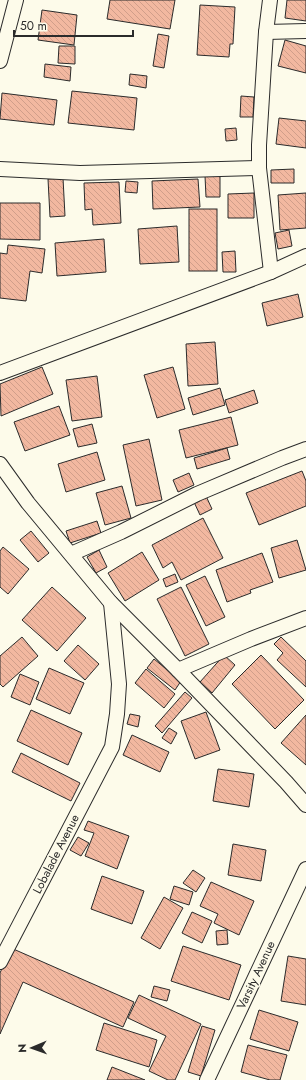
<svg xmlns="http://www.w3.org/2000/svg" width="306" height="1080" viewBox="0 0 306 1080" font-family="Jost,sans-serif">
<defs>
<pattern id="building-back-hatch" width="6" height="6" patternUnits="userSpaceOnUse"><rect width="6" height="6" fill="#f2b8a0"/><path d="M-1 5l2 2M0 0l6 6M5-1l2 2" fill="none" stroke="#d09e8a"/></pattern>
</defs>
<rect width="100%" height="100%" fill="#fdfbea"/>
<g fill="url(#building-back-hatch)" stroke="#2b2b2b">
<path d="M110 0H175L170 29 107 19Z"/>
<path d="M287 0H306V21L285 18Z"/>
<path d="M200 5 235 7 233 44H230L229 57 197 55Z"/>
<path d="M42 10 77 15 74 45 38 40Z"/>
<path d="M158 34 169 36 164 68 153 66Z"/>
<path d="M285 40 306 46V73L278 66Z"/>
<path d="M59 46H75V64L58 63Z"/>
<path d="M45 64 71 67 70 81 44 77Z"/>
<path d="M130 74 147 76 146 88 129 85Z"/>
<path d="M72 91 137 98 134 130 68 123Z"/>
<path d="M2 93 57 100 54 125 0 119Z"/>
<path d="M241 96 254 97 253 117H240Z"/>
<path d="M279 118 306 121V148L276 144Z"/>
<path d="M236 128 237 140 226 141 225 129Z"/>
<path d="M294 169V183H271V170Z"/>
<path d="M205 176H220V197H206Z"/>
<path d="M63 178 65 216 50 217 48 179Z"/>
<path d="M198 179 200 207 153 209 152 181Z"/>
<path d="M126 181 138 182 137 193 125 192Z"/>
<path d="M119 182 121 223 93 225 92 209 85 210 84 183Z"/>
<path d="M254 193V218H228V194Z"/>
<path d="M306 193V228L280 230 278 195Z"/>
<path d="M0 203H40V240L0 239Z"/>
<rect x="189" y="209" width="28" height="62"/>
<path d="M177 226 179 262 140 264 138 229Z"/>
<path d="M289 230 292 246 278 249 275 233Z"/>
<path d="M104 239 106 272 57 276 55 243Z"/>
<path d="M8 245 45 249 42 273 30 271 26 301 0 298V253L7 254Z"/>
<path d="M235 251 236 272H223L222 252Z"/>
<path d="M298 294 303 317 267 326 262 303Z"/>
<path d="M215 342 218 384 188 386 186 344Z"/>
<path d="M42 367 53 394 1 416 0 384Z"/>
<path d="M173 367 185 409 157 418 144 375Z"/>
<path d="M97 376 102 417 72 421 66 380Z"/>
<path d="M220 388 225 405 193 415 188 398Z"/>
<path d="M254 390 258 403 229 413 225 400Z"/>
<path d="M59 406 70 435 25 451 14 422Z"/>
<path d="M231 417 238 445 186 458 179 430Z"/>
<path d="M92 424 97 443 78 447 73 429Z"/>
<path d="M149 439 162 500 136 506 123 445Z"/>
<path d="M227 448 230 459 197 469 194 458Z"/>
<path d="M97 452 105 480 66 492 58 464Z"/>
<path d="M302 471 306 481V506L259 525 246 493Z"/>
<path d="M189 473 194 485 178 492 173 480Z"/>
<path d="M122 486 131 518 105 525 96 493Z"/>
<path d="M206 496 212 509 200 515 194 502Z"/>
<path d="M203 518 223 558 181 580 172 562 163 568 152 545Z"/>
<path d="M97 521 101 533 70 543 66 531Z"/>
<path d="M31 531 49 553 38 562 20 540Z"/>
<path d="M297 540 306 570 279 578 271 548Z"/>
<path d="M3 547 29 569 8 594 0 587V551Z"/>
<path d="M99 550 107 567 96 573 87 557Z"/>
<path d="M142 552 159 580 125 601 108 573Z"/>
<path d="M262 553 273 582 250 590 251 593 227 602 216 570Z"/>
<path d="M175 574 178 582 166 587 163 579Z"/>
<path d="M205 576 225 617 206 626 186 585Z"/>
<path d="M52 587 86 618 57 651 22 620Z"/>
<path d="M181 587 209 644 185 656 157 599Z"/>
<path d="M22 637 38 656 3 687 0 684V656Z"/>
<path d="M281 637 306 661V687L277 660 283 653 274 644Z"/>
<path d="M78 645 99 664 85 680 64 661Z"/>
<path d="M224 655 235 665 212 693 200 682Z"/>
<path d="M261 655 304 700 275 729 232 684Z"/>
<path d="M154 659 181 681 175 690 147 668Z"/>
<path d="M49 668 84 683 70 714 36 699Z"/>
<path d="M146 669 175 694 164 708 135 683Z"/>
<path d="M20 674 39 682 30 705 11 697Z"/>
<path d="M185 692 192 698 162 733 155 726Z"/>
<path d="M31 710 82 733 68 765 17 741Z"/>
<path d="M206 712 220 750 195 759 181 721Z"/>
<path d="M130 714 140 716 138 727 127 724Z"/>
<path d="M306 715V765L281 743Z"/>
<path d="M169 728 177 733 171 744 162 738Z"/>
<path d="M132 735 169 752 160 772 123 755Z"/>
<path d="M21 753 80 783 71 801 12 772Z"/>
<path d="M218 769 254 774 249 807 213 801Z"/>
<path d="M88 821 129 836 117 869 85 856 94 833 84 830Z"/>
<path d="M78 837 89 843 81 856 70 850Z"/>
<path d="M233 844 266 850 261 881 228 875Z"/>
<path d="M193 870 205 878 196 892 183 883Z"/>
<path d="M102 876 144 891 132 924 91 909Z"/>
<path d="M211 882 254 901 239 935 214 923 218 914 200 906Z"/>
<path d="M174 886 193 892 189 905 170 899Z"/>
<path d="M164 897 183 908 160 949 141 938Z"/>
<path d="M192 912 212 921 202 943 182 933Z"/>
<path d="M227 930 228 944 217 945 216 931Z"/>
<path d="M183 946 241 965 229 1000 171 981Z"/>
<path d="M11 948 134 1002 123 1027 23 982 0 1034V973Z"/>
<path d="M288 956 306 959V1005L281 1001Z"/>
<path d="M154 986 170 990 167 1001 151 997Z"/>
<path d="M139 995 201 1024 175 1080H168L149 1071 166 1036 128 1018Z"/>
<path d="M259 1010 298 1022 289 1051 250 1039Z"/>
<path d="M104 1023 157 1040 149 1067 96 1050Z"/>
<path d="M202 1026 215 1030 201 1076 188 1072Z"/>
<path d="M248 1045 287 1055 280 1080H270L241 1072Z"/>
<path d="M112 1067 145 1080H107Z"/>
</g>
<g fill="none" stroke-linecap="round" stroke-linejoin="round">
<g stroke="#2b2b2b" stroke-width="16">
<g id="street">
<path d="M270 0 266 32 259 145V168L271 272"/>
<path d="M266 32 306 31"/>
<path d="M0 61 16 0"/>
<path d="M0 169 80 173 259 168"/>
<path d="M0 373 271 272 306 256"/>
<path d="M0 464 28 503 111 603 178 670 286 782 306 805"/>
<path d="M71 554 121 532 197 494 282 458 306 449"/>
<path d="M178 670 251 639 306 618"/>
<path d="M0 962 112 747 117 714 119 684 111 603"/>
<path d="M207 1080 306 869"/>
</g>
</g>
<use href="#street" stroke="#fdfbea" stroke-width="14"/>
</g>
<g text-anchor="middle" stroke-width="3" stroke-linejoin="round" paint-order="stroke">
<g font-size="12" fill="#2b2b2b" stroke="#fdfbea">
<text transform="translate(56 854) rotate(-63)" y="4">Lobalade Avenue</text>
<text transform="translate(256 975) rotate(-65)" y="4">Varsity Avenue</text>
</g>
</g>
<g transform="translate(32 1048) rotate(268)" stroke="#fdfbea" stroke-width="3" paint-order="stroke">
<path d="M0-3L7 15L0 10L-7 15Z" fill="#2b2b2b"/>
<text y="-6" font-size="11" font-weight="bold" text-anchor="middle" fill="#2b2b2b">N</text>
</g>
<path d="M14 30v6h119v-6" fill="none" stroke="#2b2b2b" stroke-width="2"/>
<text x="20" y="30" font-size="12" fill="#2b2b2b" stroke="#fdfbea" stroke-width="3" paint-order="stroke">50 m</text>
</svg>
